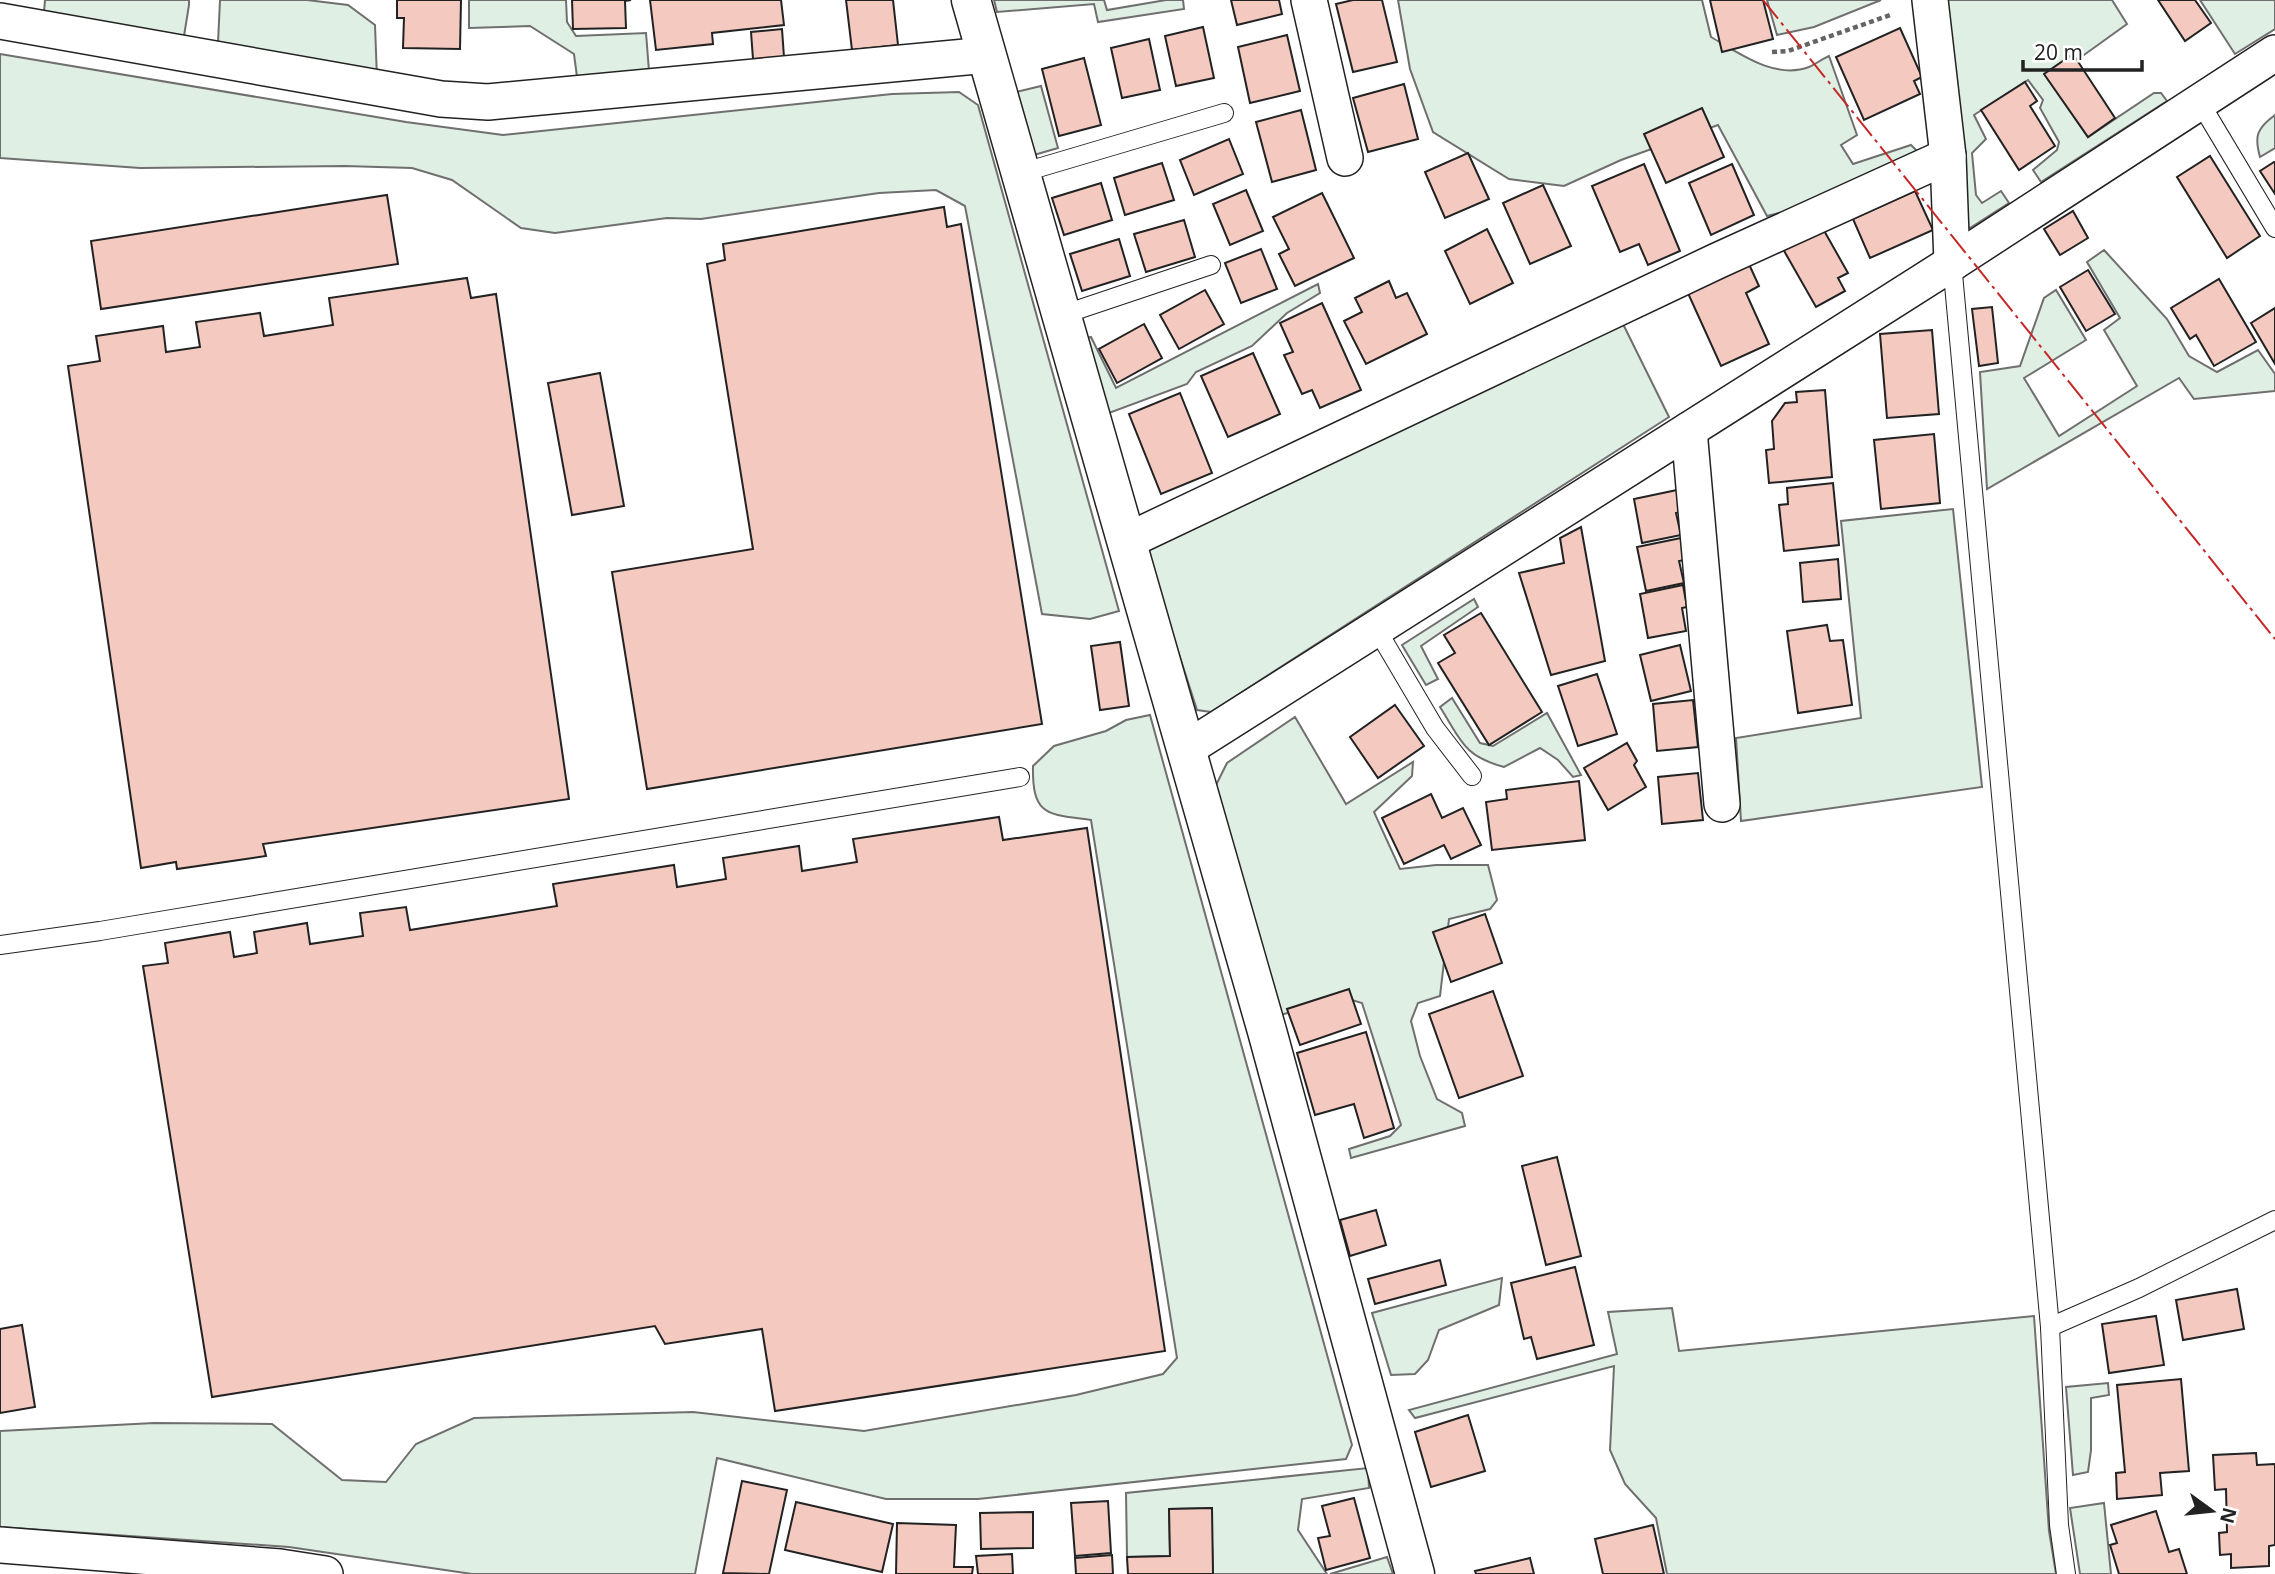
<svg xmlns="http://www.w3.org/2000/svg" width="2275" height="1574" viewBox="0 0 2275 1574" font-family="'Open Sans',sans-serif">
<rect width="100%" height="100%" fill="#fff"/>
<g fill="#e0efe3" stroke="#6f6f6f" stroke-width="2">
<path d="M45 0H189V5L184 36 44 12Z"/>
<path d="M220 0H307L348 5 375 25 377 79 218 43Z"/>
<path d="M469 0H566L567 22 576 36 646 33 649 71 577 77 574 54 530 26 469 28Z"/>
<path d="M994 0H1104L1107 10 1166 0H1183L1184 9 1098 22 1094 4 997 12Z"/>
<path d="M1398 0H1702L1711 37C1739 53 1775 80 1809 67 1816 64 1822 59 1829 56L1857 135 1841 145 1853 164 1911 145 1917 151 1803 207 1767 216 1718 125 1621 160 1564 186 1509 179 1433 132 1410 69Z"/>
<path d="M1767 0H1881L1814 27 1777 35Z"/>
<path d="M1943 0H2112L2127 24 2077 60 2073 55 2045 74 2088 137 2154 93H2161L2167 101 2041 182 2033 170 2057 150 2059 142 2040 108 2043 100 2028 80 1974 115 1986 139 1972 153 1976 195 1982 203 2001 191 2009 203 1970 228 1962 225Z"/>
<path d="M2200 0H2275V29L2235 54Z"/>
<path d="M0 54 406 122 503 135 892 94 959 92 978 105 1119 611 1090 619 1042 614 965 206 936 190 879 193 701 219 667 218 555 233 521 228 452 180 412 168 345 166 140 168 0 158Z"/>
<path d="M1041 86 1058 148 1034 155 1016 92Z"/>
<path d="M2275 115V148L2260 157C2254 136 2257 128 2275 115Z"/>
<path d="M2104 250 2167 319 2189 356 2217 372 2258 350 2275 374V391L2194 399 2179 378 1987 489 1980 372 2020 366 2044 298 2056 290 2086 340 2024 378 2059 436 2137 386 2104 330 2120 318 2087 262Z"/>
<path d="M1318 284 1320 293 1287 313 1252 346 1196 372 1187 384 1109 413 1087 338 1091 337 1116 388Z"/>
<path d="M1623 324 1669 417 1211 712 1197 710 1147 555 1154 541Z"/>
<path d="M1953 509 1982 787 1741 821 1736 738 1861 718 1841 521Z"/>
<path d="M1474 599 1478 607 1421 646 1438 679 1426 685 1402 645Z"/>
<path d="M1452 698 1480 743 1493 746 1547 713 1581 775 1573 777 1558 760 1540 748 1504 767C1463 756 1461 740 1440 707Z"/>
<path d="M1150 715 1352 1445 1346 1459 978 1499H886L717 1458 695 1574H472L289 1547 0 1527V1431L154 1423 272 1424 342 1480 386 1482 416 1444 474 1418 693 1412 864 1431 1076 1395 1163 1374 1177 1358 1091 820C1048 814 1032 817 1033 766L1054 746 1106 731 1126 720Z"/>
<path d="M1295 717 1346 804 1413 762 1412 776 1374 812 1400 869 1436 865H1488L1497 900 1490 909 1449 919 1440 996 1418 1003 1411 1021 1420 1056 1437 1099 1462 1113 1465 1126 1351 1158 1349 1149 1390 1136 1401 1125 1362 1003 1345 998 1280 1015 1215 787 1227 763Z"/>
<path d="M1502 1278 1499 1305 1439 1330 1428 1360 1415 1374 1391 1375 1372 1313Z"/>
<path d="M1672 1308 1679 1351 2034 1316 2049 1531 2056 1574H1667L1656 1518 1625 1484 1610 1450 1614 1366 1415 1418 1409 1410 1617 1354 1608 1312Z"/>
<path d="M2108 1383 2109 1395 2091 1398V1450L2088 1472 2073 1475 2066 1387Z"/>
<path d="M1368 1468 1369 1488 1302 1499 1298 1530 1327 1574H1213L1211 1508 1169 1509 1170 1556 1127 1557 1126 1493Z"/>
<path d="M2104 1503 2111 1574H2080L2070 1508Z"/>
<path d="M1387 1557 1393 1574H1330Z"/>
</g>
<g fill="#f3c9c0" stroke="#222" stroke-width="2">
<path d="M397 0H461L460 49 403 48 404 18H397Z"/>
<path d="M572 0H631L625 1 626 28 573 29Z"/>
<path d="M650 0H781L784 25 712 33 713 44 656 50Z"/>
<path d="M846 0H893L898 45 852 50Z"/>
<path d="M1231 0H1279L1282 14 1237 25Z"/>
<path d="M1353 0H1382L1397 62 1353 72 1336 4Z"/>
<path d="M1710 0H1763L1773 39 1722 52Z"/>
<path d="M2158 0H2195L2211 23 2185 41Z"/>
<path d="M1203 27 1214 78 1176 86 1165 36Z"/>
<path d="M1900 28 1922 77 1914 81 1920 94 1864 120 1836 57Z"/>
<path d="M782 29 784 57 753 59 751 32Z"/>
<path d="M1287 35 1300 91 1250 103 1238 47Z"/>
<path d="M1149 39 1160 90 1122 98 1111 48Z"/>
<path d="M2073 54 2115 118 2088 137 2044 74Z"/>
<path d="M1084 58 1101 125 1059 136 1042 69Z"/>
<path d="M2025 82 2037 101 2030 106 2055 146 2019 170 1981 110Z"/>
<path d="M1404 84 1418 139 1368 152 1353 98Z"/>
<path d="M1702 108 1724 157 1666 183 1644 134Z"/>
<path d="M1301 110 1316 170 1272 182 1256 122Z"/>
<path d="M1229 139 1243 174 1194 195 1180 160Z"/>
<path d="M1468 153 1489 199 1445 218 1425 172Z"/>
<path d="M2210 156 2260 236 2227 258 2177 177Z"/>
<path d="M2274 162 2275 163V194L2260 171Z"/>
<path d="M1162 163 1174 200 1125 215 1114 178Z"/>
<path d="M1644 164 1680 251 1648 265 1639 244 1620 252 1592 186Z"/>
<path d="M1732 164 1754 215 1711 235 1689 183Z"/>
<path d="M1101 183 1112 220 1064 235 1052 198Z"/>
<path d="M1543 185 1571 246 1530 264 1503 203Z"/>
<path d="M1246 190 1263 231 1230 245 1213 204Z"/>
<path d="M1915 191 1933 230 1870 258 1853 219Z"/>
<path d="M1322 193 1354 258 1295 286 1279 254 1289 249 1273 217Z"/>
<path d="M387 195 398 264 101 309 91 241Z"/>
<path d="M944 207 947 227 961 224 1042 724 647 789 612 572 753 549 707 264 725 260 723 244Z"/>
<path d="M2073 211 2088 238 2060 255 2044 229Z"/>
<path d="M1184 220 1195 257 1146 272 1134 234Z"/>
<path d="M1822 227 1848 273 1838 278 1845 291 1816 307 1783 249Z"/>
<path d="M1487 229 1513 283 1470 304 1445 251Z"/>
<path d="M1119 239 1130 276 1082 291 1070 254Z"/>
<path d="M1261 249 1277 289 1241 303 1225 263Z"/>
<path d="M1748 262 1759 286 1746 293 1769 344 1721 366 1687 291Z"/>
<path d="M2088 270 2115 314 2086 331 2060 287Z"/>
<path d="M467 278 471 298 496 294 569 799 263 844 266 856 177 869 176 862 141 868 68 366 100 361 96 336 163 326 166 352 200 347 196 322 260 313 264 336 333 325 329 298Z"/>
<path d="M2219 279 2256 342 2214 366 2196 335 2190 339 2171 308Z"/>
<path d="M1389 281 1396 298 1407 293 1427 334 1366 364 1344 321 1362 312 1355 298Z"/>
<path d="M1205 290 1224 324 1179 349 1160 315Z"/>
<path d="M1322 303 1361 390 1320 408 1312 390 1302 394 1284 355 1293 352 1280 323Z"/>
<path d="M1992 307 1998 363 1979 366 1972 309Z"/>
<path d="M2275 308V364L2251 323Z"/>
<path d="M1144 324 1162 358 1117 383 1099 349Z"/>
<path d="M1932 330 1939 414 1887 418 1880 334Z"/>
<path d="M1253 353 1280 414 1228 437 1201 376Z"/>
<path d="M600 373 624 506 572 515 548 383Z"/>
<path d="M1825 390 1832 477 1769 483 1766 450 1774 449 1772 421 1785 403 1797 402 1796 392Z"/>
<path d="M1180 393 1212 473 1161 494 1129 414Z"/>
<path d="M1934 434 1940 503 1881 509 1874 440Z"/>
<path d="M1833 483 1839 545 1784 551 1779 505 1788 504 1787 488Z"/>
<path d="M1677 490 1681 512 1676 513 1681 535 1642 543 1634 499Z"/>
<path d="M1581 527 1605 661 1551 675 1519 573 1564 563 1560 538Z"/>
<path d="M1681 538 1685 560 1679 561 1684 583 1646 591 1637 547Z"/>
<path d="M1838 559 1841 599 1803 602 1800 563Z"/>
<path d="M1683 585 1687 607 1682 608 1686 631 1648 638 1640 594Z"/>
<path d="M1481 613 1542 712 1489 745 1438 663 1455 653 1444 635Z"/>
<path d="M1827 625 1830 641 1843 640 1852 705 1798 713 1787 631Z"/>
<path d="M1120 642 1129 706 1100 710 1091 646Z"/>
<path d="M1680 645 1691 691 1651 701 1640 655Z"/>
<path d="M1597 674 1617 734 1578 746 1558 686Z"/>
<path d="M1693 700 1698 747 1657 751 1653 704Z"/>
<path d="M1395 705 1424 746 1378 778 1350 737Z"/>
<path d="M1627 743 1637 761 1634 765 1646 787 1608 810 1584 768Z"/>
<path d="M1698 773 1703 820 1662 824 1658 777Z"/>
<path d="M1579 781 1585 840 1492 850 1486 802 1507 799 1506 790Z"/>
<path d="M1431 794 1442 818 1463 808 1481 845 1451 859 1444 845 1404 864 1382 818Z"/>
<path d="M999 817 1003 840 1087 828 1165 1351 775 1411 762 1329 665 1344 655 1326 212 1397 143 966 168 963 165 943 230 932 234 957 257 953 254 932 307 923 310 944 363 936 360 913 406 907 410 930 557 906 553 884 674 865 677 887 726 879 723 858 799 846 802 871 857 862 853 839Z"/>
<path d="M1485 914 1502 963 1451 982 1433 932Z"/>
<path d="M1349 989 1361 1024 1300 1045 1287 1009Z"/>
<path d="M1493 991 1523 1076 1459 1098 1429 1014Z"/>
<path d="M1366 1032 1394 1128 1364 1138 1354 1104 1315 1115 1297 1053Z"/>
<path d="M1557 1157 1581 1256 1546 1265 1522 1166Z"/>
<path d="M1376 1210 1386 1245 1350 1256 1340 1220Z"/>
<path d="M1440 1260 1446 1285 1375 1304 1368 1279Z"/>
<path d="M1575 1267 1594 1345 1537 1359 1531 1337 1524 1339 1511 1283Z"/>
<path d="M2237 1289 2244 1329 2183 1340 2176 1300Z"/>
<path d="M2156 1316 2164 1365 2109 1373 2102 1324Z"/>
<path d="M22 1325 35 1407 0 1413V1329Z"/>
<path d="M2181 1379 2189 1471 2160 1473 2162 1495 2117 1499 2116 1473 2125 1472 2117 1385Z"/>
<path d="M1468 1415 1485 1471 1431 1487 1415 1432Z"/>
<path d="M2256 1453 2257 1465 2275 1464V1545L2269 1546V1566L2231 1568V1554L2220 1555 2219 1533 2227 1532 2226 1489 2215 1490 2213 1455Z"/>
<path d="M742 1481 787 1490 769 1574 723 1573Z"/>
<path d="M1354 1498 1370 1558 1326 1570 1318 1538 1330 1536 1322 1506Z"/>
<path d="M1108 1501 1111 1553 1075 1556 1071 1503Z"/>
<path d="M796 1502 893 1524 882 1572 785 1550Z"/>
<path d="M1212 1508 1213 1574H1128L1127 1557 1170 1556 1169 1509Z"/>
<path d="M2156 1511 2169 1552 2179 1549 2187 1574H2119L2110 1545 2117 1543 2111 1525Z"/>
<path d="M1033 1512V1548L981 1549 980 1513Z"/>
<path d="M897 1523 956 1525 954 1567H973L972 1574H896Z"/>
<path d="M1653 1525 1664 1574H1603L1595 1539Z"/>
<path d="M1012 1554 1013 1574H978L976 1556Z"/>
<path d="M1112 1555 1113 1574H1076L1075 1558Z"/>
<path d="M1530 1558 1534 1574H1476L1475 1571Z"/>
</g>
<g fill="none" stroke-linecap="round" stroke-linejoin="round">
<g stroke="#222" stroke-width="20">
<g id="service">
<path d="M2199 101 2275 228"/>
<path d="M1021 173 1224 113"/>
<path d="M1952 263 2050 1327 2059 1525 2066 1574"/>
<path d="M1062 315 1211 265"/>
<path d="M1376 628 1435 728 1472 776"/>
<path d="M0 945 100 931 1020 777"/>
<path d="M2050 1327 2139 1288 2275 1220"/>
</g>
</g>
<g stroke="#222" stroke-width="38">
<g id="minor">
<path d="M1309 0 1345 158"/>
<path d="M1930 0 1948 156 1952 263"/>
<path d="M0 21 441 99 488 102 987 55"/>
<path d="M1689 430 1722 804"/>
<path d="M1127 541 1717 261 1948 156"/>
<path d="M1186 749 1952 263 2275 53"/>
<path d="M0 1545 280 1567 325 1574"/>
</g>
</g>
<g stroke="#222" stroke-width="41">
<path id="tertiary" d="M971 0 1267 1031 1415 1574"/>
</g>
<path stroke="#646464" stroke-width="4.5" stroke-dasharray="5 3.5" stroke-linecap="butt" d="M1772 52 1788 51 1893 14"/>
<use href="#service" stroke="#fff" stroke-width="18"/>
<use href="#minor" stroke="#fff" stroke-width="35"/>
<use href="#tertiary" stroke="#fff" stroke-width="38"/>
<path stroke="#c62828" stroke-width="2" stroke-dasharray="24 5 3.5 5" stroke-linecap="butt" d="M1763 0 2275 639"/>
</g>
<g transform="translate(2212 1511) rotate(105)" stroke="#ffffff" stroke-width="5" paint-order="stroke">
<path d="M0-5L12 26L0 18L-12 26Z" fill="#222222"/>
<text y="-10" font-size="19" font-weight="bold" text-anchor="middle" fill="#222222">N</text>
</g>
<path d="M2023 60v10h119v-10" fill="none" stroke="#222222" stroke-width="3.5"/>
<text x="2034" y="60" font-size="21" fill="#222222" stroke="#ffffff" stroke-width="5" paint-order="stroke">20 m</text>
</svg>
